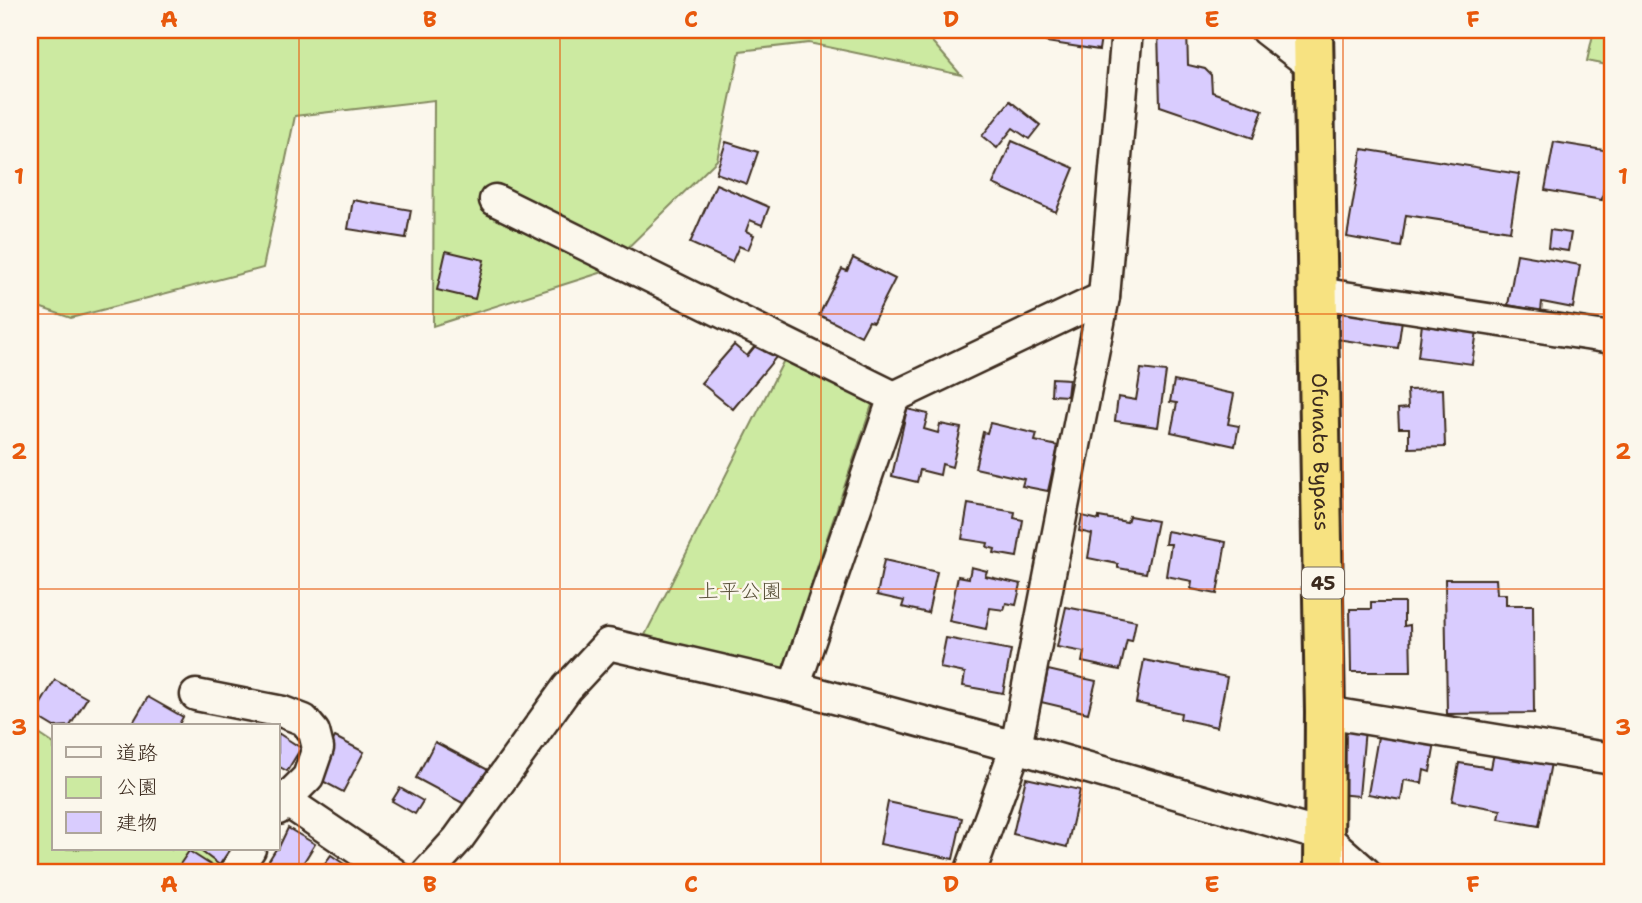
<svg xmlns="http://www.w3.org/2000/svg" width="1642" height="903" viewBox="0 0 1642 903" font-family="'Shantell Sans','Klee One',sans-serif">
<rect width="100%" height="100%" fill="#fbf7ec"/>
<filter id="ink" filterUnits="userSpaceOnUse"><feTurbulence type="fractalNoise" baseFrequency=".0143" numOctaves="2"/><feDisplacementMap in="SourceGraphic" scale="14" xChannelSelector="R" yChannelSelector="G"/><feConvolveMatrix kernelMatrix="1 2 1 2 8 2 1 2 1" color-interpolation-filters="sRGB"/></filter>
<g filter="url(#ink)">
<g fill="#cceaa1" stroke="#848a60" stroke-width="2">
<path d="M30 30H922L961 75 809 43 740 51 717 160 603 272 433 326 434 100 295 116 263 268 71 318 30 304Z"/>
<path d="M1594 30H1612V66L1587 61Z"/>
<path d="M787 354 875 396 781 674 645 635Z"/>
<path d="M30 728 54 744V849H219L258 873H30Z"/>
</g>
<g fill="#d9ccfe" stroke="#3b2a1e" stroke-width="2">
<path d="M1048 30H1102L1099 50 1046 42Z"/>
<path d="M1158 30H1187L1188 65 1205 69 1211 75 1212 92 1263 110 1253 138 1160 106Z"/>
<path d="M1010 101 1040 125 1029 139 1013 128 997 148 982 136Z"/>
<path d="M1012 141 1074 168 1056 212 993 184Z"/>
<path d="M726 142 758 152 747 184 716 173Z"/>
<path d="M1554 142 1610 151 1602 200 1545 190Z"/>
<path d="M1362 149 1519 174 1510 231 1406 215 1401 247 1347 237Z"/>
<path d="M716 184 769 207 762 225 750 220 746 231 754 235 748 250 739 246 732 262 690 243Z"/>
<path d="M353 200 411 210 406 238 348 229Z"/>
<path d="M1550 230 1571 233 1568 251 1548 248Z"/>
<path d="M446 251 484 260 475 299 437 290Z"/>
<path d="M1517 254 1580 265 1573 308 1542 302 1541 311 1508 305Z"/>
<path d="M853 258 895 279 873 322 869 321 861 336 819 315 842 269 847 271Z"/>
<path d="M1342 303 1403 313 1398 348 1336 339Z"/>
<path d="M1422 324 1477 331 1472 364 1418 357Z"/>
<path d="M764 335 782 350 733 409 701 383 734 345 747 356Z"/>
<path d="M1141 369 1166 372 1158 427 1115 421 1118 397 1136 400Z"/>
<path d="M1052 378 1069 379 1067 396 1051 395Z"/>
<path d="M1174 381 1234 394 1228 424 1239 426 1235 446 1171 432 1177 403 1170 402Z"/>
<path d="M1443 389 1445 447 1409 448V428H1399L1398 409 1408 408 1407 390Z"/>
<path d="M907 409 928 414 924 429 938 433 940 424 961 428 952 467 942 464 940 475 920 470 917 482 892 476Z"/>
<path d="M990 423 1037 434 1035 441 1058 446 1048 491 1022 486 1024 479 975 468 983 432 987 433Z"/>
<path d="M968 504 1015 512 1014 518 1023 520 1017 557 994 553 995 549 987 547 988 543 962 539Z"/>
<path d="M1082 516 1099 520V517L1127 522 1129 516 1157 521 1146 573 1118 568V564L1088 558 1092 534 1079 531Z"/>
<path d="M1167 531 1226 542 1217 594 1191 589 1192 581 1166 576 1171 544H1165Z"/>
<path d="M884 560 937 572 928 613 902 607 904 601 877 595Z"/>
<path d="M971 567 987 571 985 576 1021 584 1016 605 1006 603 1004 610 990 608 986 629 949 621 958 576 969 578Z"/>
<path d="M1445 579H1496L1497 594H1506V605H1533L1534 713 1447 714Z"/>
<path d="M1371 602H1404V626L1410 625 1411 672H1351L1350 609H1371Z"/>
<path d="M1066 607 1136 621 1132 641 1127 640 1120 670 1082 662 1084 652 1057 647Z"/>
<path d="M946 638 1011 650 1003 693 963 686 965 673 940 668Z"/>
<path d="M1144 660 1227 677 1217 727 1180 719 1181 713 1136 703Z"/>
<path d="M1048 670 1096 681 1088 713 1041 702Z"/>
<path d="M55 680 87 698 70 726 54 727 34 715Z"/>
<path d="M148 697 183 717 178 726H131Z"/>
<path d="M1342 727 1365 729 1359 796 1336 794Z"/>
<path d="M1379 731 1435 743 1430 772 1424 770 1422 783 1404 780 1401 800 1368 794Z"/>
<path d="M278 733 301 748 287 771 278 766Z"/>
<path d="M335 737 364 752 343 792 315 777Z"/>
<path d="M435 742 490 771 470 807 416 778Z"/>
<path d="M1494 753 1551 763 1539 826 1499 819 1501 810 1452 801 1459 763 1491 768Z"/>
<path d="M1026 778 1080 790 1067 847 1013 834Z"/>
<path d="M400 788 423 801 415 814 392 801Z"/>
<path d="M888 802 962 818 953 859 880 844Z"/>
<path d="M288 828 315 844 297 873H261L276 849H278Z"/>
<path d="M198 849H239L225 869Z"/>
<path d="M189 851 217 869 214 873H174Z"/>
<path d="M331 855 357 873H318Z"/>
</g>
<g fill="none" stroke-linecap="round" stroke-linejoin="round">
<g stroke="#3b2a1e" stroke-width="35">
<g id="street">
<path d="M1266 30 1314 67"/>
<path d="M495 200 894 397"/>
<path d="M1318 293 1612 338"/>
<path d="M794 687 894 397 1104 297"/>
<path d="M196 695 283 712 304 720 314 732 318 748 308 777 285 800"/>
<path d="M1325 712 1612 759"/>
<path d="M278 809 285 800 393 873"/>
<path d="M234 873 250 849"/>
<path d="M427 873 458 839 567 688 608 644 794 687 1016 747 1324 836 1366 873"/>
<path d="M970 873 1016 747 1104 297 1127 30"/>
</g>
</g>
<g stroke="#3b2a1e" stroke-width="44">
<g id="highway">
<path id="s1" d="M1313 30 1325 712 1324 873"/>
</g>
</g>
<use href="#street" stroke="#fbf7ec" stroke-width="30"/>
<use href="#highway" stroke="#f7e281" stroke-width="38"/>
</g>
</g>
<path fill="none" stroke="#e8590c" stroke-width="2" stroke-opacity="0.55" d="M299 30V873M560 30V873M821 30V873M1082 30V873M1343 30V873M30 314H1612M30 589H1612"/>
<g text-anchor="middle" stroke-width="5" stroke-linejoin="round" paint-order="stroke">
<rect fill="#fbf7ec" stroke="#75685c" stroke-width="2" x="1302" y="567.5" width="42" height="31" rx="5"/>
<g font-size="19" font-weight="bold" fill="#3b2a1e">
<text x="1323" y="590">45</text>
</g>
<g font-size="21" fill="#3b2a1e" stroke="#fbf7ec">
<text dy="7" stroke="none"><textPath href="#s1" startOffset="422">Ofunato Bypass</textPath></text>
</g>
<g font-size="21" fill="#585038" stroke="#fbf7ec">
<text x="740" y="598">上平公園</text>
</g>
</g>
<rect width="1642" height="903" fill="none" stroke="#fbf7ec" stroke-width="77"/>
<rect x="52" y="724" width="228" height="126" fill="#fbf7ec" stroke="#aea59a" stroke-width="2"/>
<rect x="66" y="747" width="35" height="10" fill="#fbf7ec" stroke="#aea59a" stroke-width="2"/>
<text x="116" y="760" font-size="21" fill="#3b2a1e">道路</text>
<rect x="66" y="777" width="35" height="21" fill="#cceaa1" stroke="#aea59a" stroke-width="2"/>
<text x="116" y="794" font-size="21" fill="#3b2a1e">公園</text>
<rect x="66" y="812" width="35" height="21" fill="#d9ccfe" stroke="#aea59a" stroke-width="2"/>
<text x="116" y="830" font-size="21" fill="#3b2a1e">建物</text>
<rect x="38" y="38" width="1566" height="826" fill="none" stroke="#e8590c" stroke-width="2.5"/>
<g font-size="23" text-anchor="middle" font-weight="bold" fill="#e8590c">
<text x="169" y="27">A</text>
<text x="430" y="27">B</text>
<text x="691" y="27">C</text>
<text x="951" y="27">D</text>
<text x="1212" y="27">E</text>
<text x="1473" y="27">F</text>
<text x="19" y="184">1</text>
<text x="1623" y="184">1</text>
<text x="19" y="459">2</text>
<text x="1623" y="459">2</text>
<text x="19" y="735">3</text>
<text x="1623" y="735">3</text>
<text x="169" y="892">A</text>
<text x="430" y="892">B</text>
<text x="691" y="892">C</text>
<text x="951" y="892">D</text>
<text x="1212" y="892">E</text>
<text x="1473" y="892">F</text>
</g>
</svg>
